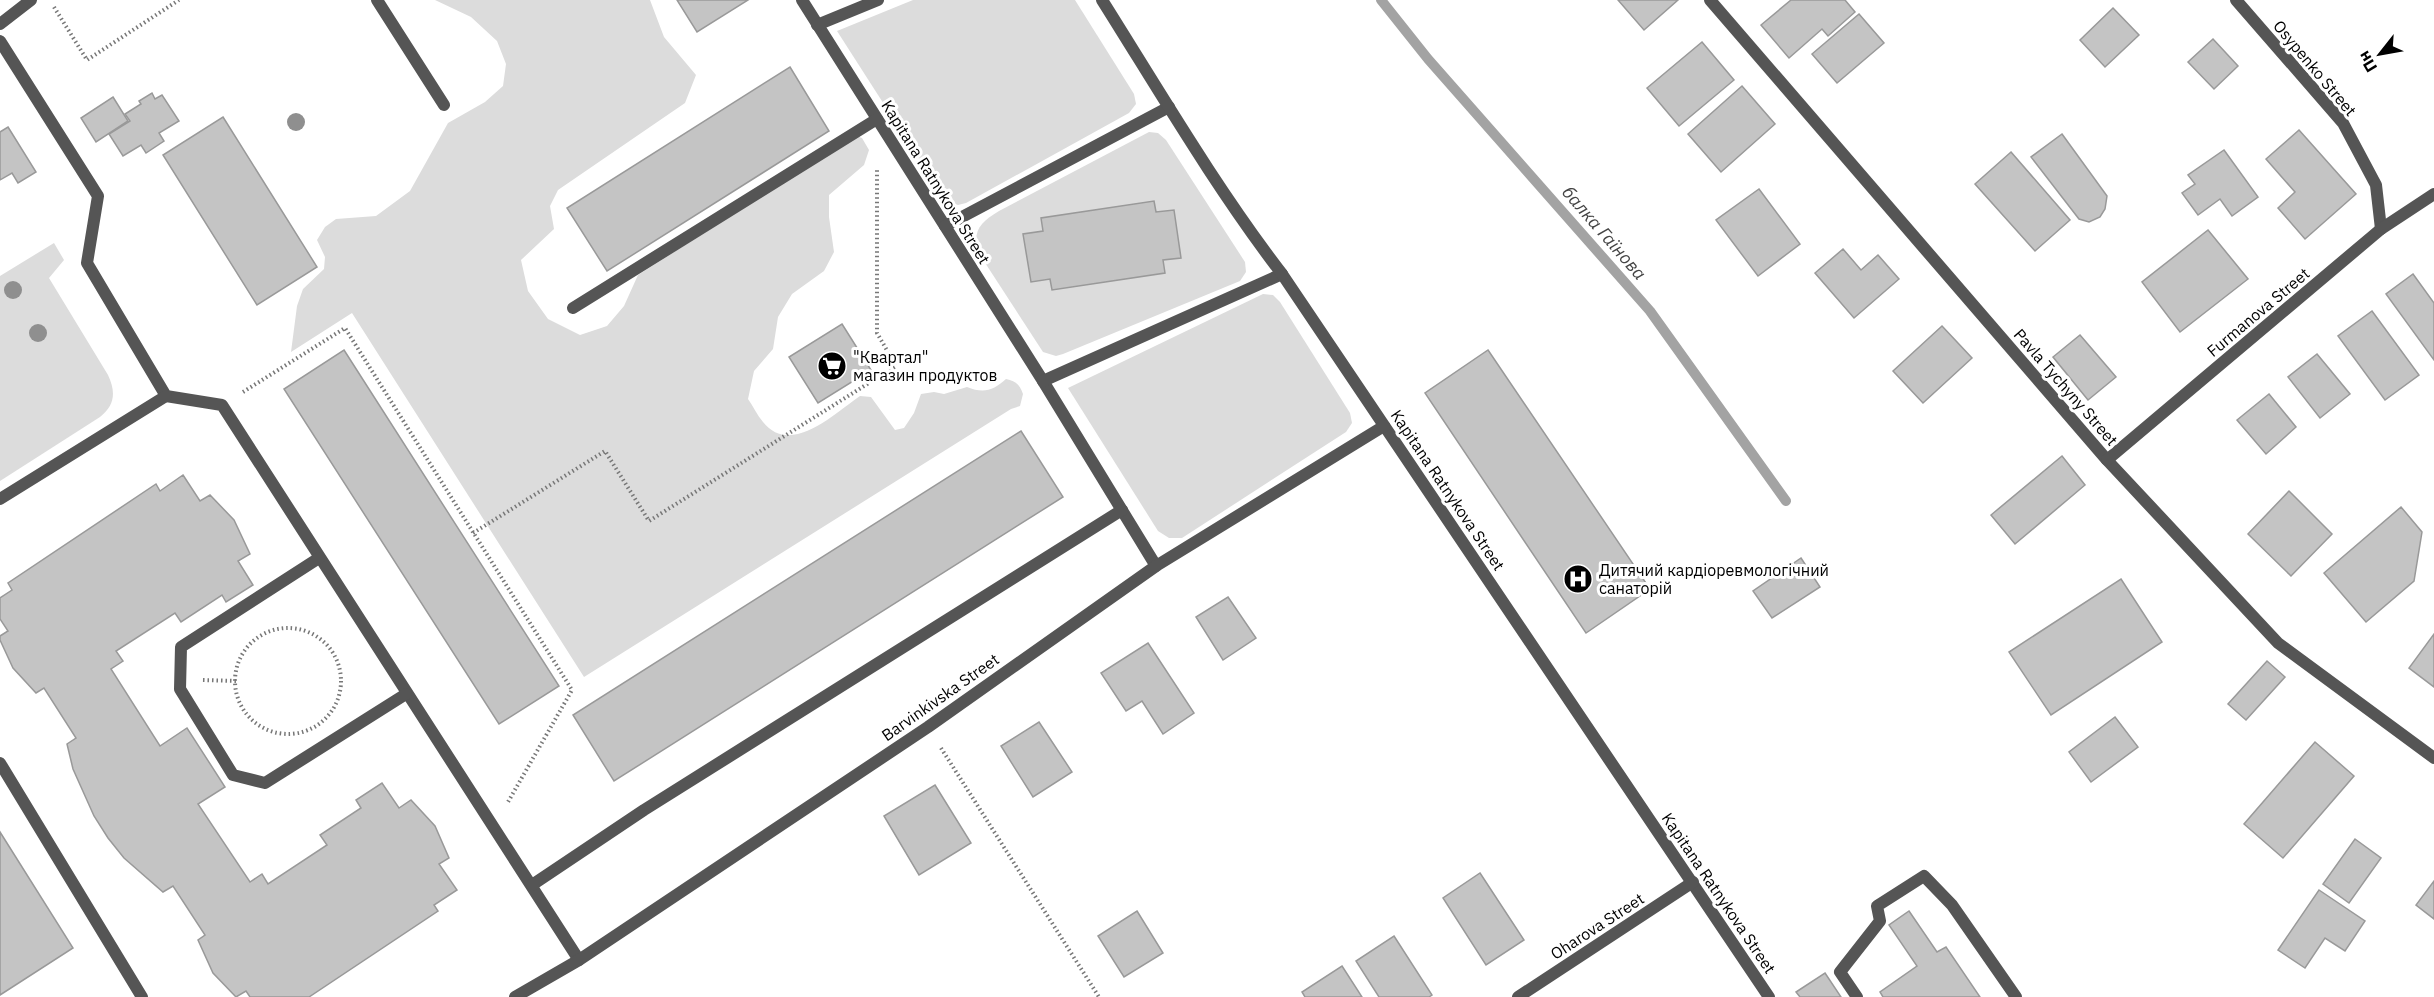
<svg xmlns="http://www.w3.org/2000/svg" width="2434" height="997" viewBox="0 0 2434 997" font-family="'IBM Plex Sans',sans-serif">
<rect width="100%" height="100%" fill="#fff"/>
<g fill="#dcdcdc">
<path d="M435 0H650L664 37 696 75 685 103 558 190 550 206 554 229 521 260 528 291 548 319 580 335 607 326 624 306 638 275 857 136 862 138 869 150 864 165 829 195V217L834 252 824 271 792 294 778 317 773 349 754 371 748 399C753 406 757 415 763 422 791 457 835 413 860 396L871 397 895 430 904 428 914 413 921 394 934 392 944 394 967 387C984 394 994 390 1006 379 1016 381 1020 385 1023 394L1020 406 1011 409 584 677 352 313 291 352 297 306 303 289 324 269 325 257 317 240 325 227 336 219 376 216 410 191 448 123 485 102 503 86 506 64 497 41 471 17Z"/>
<path d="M913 0H1075L1134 94 1136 104 1129 113 966 203 958 205 946 201 837 31Z"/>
<path d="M1149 132 1158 133 1166 140 1245 262 1246 272 1240 281 1063 354 1056 356 1043 352 978 252C972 230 981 222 999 211Z"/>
<path d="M54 243 64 260 49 278 108 375C116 392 115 405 100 417L0 481V276Z"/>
<path d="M1263 294 1273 295 1280 302 1350 413 1352 423 1346 432 1182 538H1169L1158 531 1068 388Z"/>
</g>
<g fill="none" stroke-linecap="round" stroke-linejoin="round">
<path stroke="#a3a3a3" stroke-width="10" d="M1381 0 1428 59 1650 311 1786 501"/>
</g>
<g fill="#c4c4c4" stroke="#999" stroke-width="1.5">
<path d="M677 0H748L697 32Z"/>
<path d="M1618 0H1678L1644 30Z"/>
<path d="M1791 0H1845L1855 12 1828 36 1822 29 1789 58 1761 25Z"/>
<path d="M2113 8 2139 35 2105 67 2080 40Z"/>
<path d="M1859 14 1884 43 1837 83 1812 54Z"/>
<path d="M2213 39 2238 66 2214 89 2188 62Z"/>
<path d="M1702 42 1734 80 1679 126 1647 88Z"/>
<path d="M790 67 829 131 607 271 567 208Z"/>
<path d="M1742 86 1775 124 1721 172 1688 134Z"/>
<path d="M152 93 155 99 162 95 179 121 159 133 164 141 146 153 141 145 123 156 109 134 130 121 125 114 141 104 139 101Z"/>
<path d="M113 97 128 121 96 142 81 118Z"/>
<path d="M223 117 317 267 257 305 163 155Z"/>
<path d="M8 127 36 172 18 183 12 173 0 180V132Z"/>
<path d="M2299 130 2356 194 2305 239 2278 208 2295 192 2266 159Z"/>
<path d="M2062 134 2107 196 2105 209 2100 217 2089 222 2079 219 2031 157Z"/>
<path d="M2224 150 2258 197 2232 216 2220 199 2198 215 2182 193 2195 184 2188 175Z"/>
<path d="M2011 152 2070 220 2035 251 1975 184Z"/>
<path d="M1759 189 1800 244 1758 276 1716 220Z"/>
<path d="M1154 201 1156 212 1174 210 1181 258 1163 260 1165 273 1052 290 1050 279 1031 282 1023 234 1043 231 1041 218Z"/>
<path d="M2208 230 2248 279 2180 332 2142 282Z"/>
<path d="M1843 249 1861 270 1878 255 1899 279 1854 318 1815 273Z"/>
<path d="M2413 274 2434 303V360L2386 294Z"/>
<path d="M2372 311 2419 375 2385 400 2338 336Z"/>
<path d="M842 324 871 370 818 403 789 357Z"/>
<path d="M1942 326 1972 358 1923 403 1893 371Z"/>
<path d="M2080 335 2116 377 2088 400 2053 357Z"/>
<path d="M344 350 559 686 499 724 284 389Z"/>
<path d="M1488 350 1650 589 1586 633 1425 393Z"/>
<path d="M2317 354 2350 394 2320 418 2288 377Z"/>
<path d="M2269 394 2296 427 2266 454 2237 420Z"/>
<path d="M1021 431 1063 497 614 781 573 715Z"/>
<path d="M2062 456 2085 485 2015 544 1991 515Z"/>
<path d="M183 475 200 501 210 495 234 520 250 554 238 561 253 585 226 602 222 595 181 622 175 613 116 651 123 661 111 669 160 746 187 728 225 787 198 804 250 882 262 874 268 884 327 845 320 835 361 808 356 800 382 783 399 808 411 800 435 826 449 858 439 864 457 890 434 905 438 911 309 997H250L246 991 236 997 213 973 198 940 205 935 173 886 163 892 124 858 108 838 94 816 73 769 67 744 76 738 44 688 36 693 13 668 0 640V636L8 631 0 619V598L12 590 8 583 156 484 160 491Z"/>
<path d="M2289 491 2332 534 2291 576 2248 534Z"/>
<path d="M2401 507 2422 532 2414 581 2366 622 2324 573Z"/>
<path d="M1801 558 1820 587 1772 618 1753 591Z"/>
<path d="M2121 579 2162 642 2051 715 2009 652Z"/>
<path d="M1228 597 1256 638 1223 660 1196 617Z"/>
<path d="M2434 634V687L2409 668Z"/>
<path d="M1148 643 1194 713 1163 734 1142 701 1126 711 1101 673Z"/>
<path d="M2267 661 2285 677 2246 720 2228 704Z"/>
<path d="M2115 717 2138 747 2091 782 2069 752Z"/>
<path d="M1039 722 1072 772 1033 797 1001 746Z"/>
<path d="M2315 742 2354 776 2283 858 2244 824Z"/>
<path d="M935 785 971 843 919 875 884 816Z"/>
<path d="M0 832 73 948 0 995Z"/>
<path d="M2355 839 2381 858 2349 903 2323 884Z"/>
<path d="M1480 873 1524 940 1486 965 1443 898Z"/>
<path d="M2434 881V919L2416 905Z"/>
<path d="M2319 890 2365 921 2345 951 2325 938 2305 968 2278 950Z"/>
<path d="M1137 911 1163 953 1124 977 1098 936Z"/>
<path d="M1909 911 1937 952 1946 947 1980 997H1883L1880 992 1917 966 1889 925Z"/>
<path d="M1394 936 1432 995 1429 997H1379L1356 961Z"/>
<path d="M1342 966 1362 997H1305L1302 992Z"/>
<path d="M1825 973 1841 997H1800L1796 992Z"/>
</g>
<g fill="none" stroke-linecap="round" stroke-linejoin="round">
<g stroke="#777" stroke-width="4" stroke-dasharray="1.5 3" stroke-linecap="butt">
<path d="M54 7 87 60 179 0"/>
<path d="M243 392 345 328 572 690 508 802"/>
<path d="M473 533 605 451 649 521 896 366 877 333V168"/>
<circle cx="288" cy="681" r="53"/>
<path d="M203 680 236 681"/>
<path d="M941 748 1099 997"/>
</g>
<g stroke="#555" stroke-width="12">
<path d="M377 0 444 105"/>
<path d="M802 0 1043 381 1156 566"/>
<path d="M0 24 31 0"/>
<path d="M817 25 878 0"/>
<path d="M0 41 98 196 87 263 166 396 222 405 579 960"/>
<path d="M945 226 1169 107"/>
<path d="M573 308 877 119"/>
<path d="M1043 381 1282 274"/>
<path d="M0 499 166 396"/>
<path d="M319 558 181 647 180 689 233 775 265 783 406 694"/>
<path d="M0 763 142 997"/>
<path d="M532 885 644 810 1122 510"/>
<path d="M1857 997 1840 972 1880 921 1877 906 1924 876 1952 905 2016 997"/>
</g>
<g stroke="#555" stroke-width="12">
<path d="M1102 0C1160 92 1216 188 1282 274L1769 997"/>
<path d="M1710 0 2107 460 2278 643 2434 758"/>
<path d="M2236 0 2343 123 2376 185 2381 229"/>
<path d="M2107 460 2381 229 2434 194"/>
<path d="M515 997 579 960 928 727 1156 566 1384 426"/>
<path d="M1518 997 1693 882"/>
</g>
</g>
<g fill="#8f8f8f">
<circle cx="296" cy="122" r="9"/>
<circle cx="13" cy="290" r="9"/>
<circle cx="38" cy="333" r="9"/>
</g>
<defs>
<g id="supermarket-disc" transform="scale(1.5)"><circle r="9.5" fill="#000" stroke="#fff"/><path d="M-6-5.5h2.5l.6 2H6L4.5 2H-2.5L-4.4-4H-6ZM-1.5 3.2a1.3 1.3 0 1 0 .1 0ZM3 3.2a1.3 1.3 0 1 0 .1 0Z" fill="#fff"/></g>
<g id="hospital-disc" transform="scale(1.5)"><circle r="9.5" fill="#000" stroke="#fff"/><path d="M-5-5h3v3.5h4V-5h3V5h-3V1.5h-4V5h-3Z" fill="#fff"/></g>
</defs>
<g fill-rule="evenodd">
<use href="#supermarket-disc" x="832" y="366"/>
<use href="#hospital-disc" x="1578" y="579"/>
</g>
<g text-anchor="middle" stroke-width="6" stroke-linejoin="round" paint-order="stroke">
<g font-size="16" fill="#000" stroke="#fff">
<text transform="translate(2315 68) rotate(50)" y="6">Osypenko Street</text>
<text transform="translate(936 182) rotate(58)" y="6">Kapitana Ratnykova Street</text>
<text transform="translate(2258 312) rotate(-40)" y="6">Furmanova Street</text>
<text transform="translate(2066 387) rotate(49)" y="6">Pavla Tychyny Street</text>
<text transform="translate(1448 490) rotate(56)" y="6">Kapitana Ratnykova Street</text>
<text transform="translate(940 697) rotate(-35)" y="6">Barvinkivska Street</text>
<text transform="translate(1719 893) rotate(56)" y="6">Kapitana Ratnykova Street</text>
<text transform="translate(1597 926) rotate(-33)" y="6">Oharova Street</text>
</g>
<g font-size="16" fill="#000" stroke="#fff" text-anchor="start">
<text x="853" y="363">"Квартал"<tspan x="853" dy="18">магазин продуктов</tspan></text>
<text x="1599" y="576">Дитячий кардіоревмологічний<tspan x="1599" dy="18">санаторій</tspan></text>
</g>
<g font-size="18" font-style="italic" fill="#444" stroke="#fff">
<text transform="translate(1604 233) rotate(49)" y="6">балка Гаїнова</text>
</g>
</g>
<g transform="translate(2380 54) rotate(239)" stroke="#ffffff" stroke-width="4.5" paint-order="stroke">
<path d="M0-4.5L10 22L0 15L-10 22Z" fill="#000000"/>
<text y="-9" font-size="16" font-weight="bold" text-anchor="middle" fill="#000000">Пн</text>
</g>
</svg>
